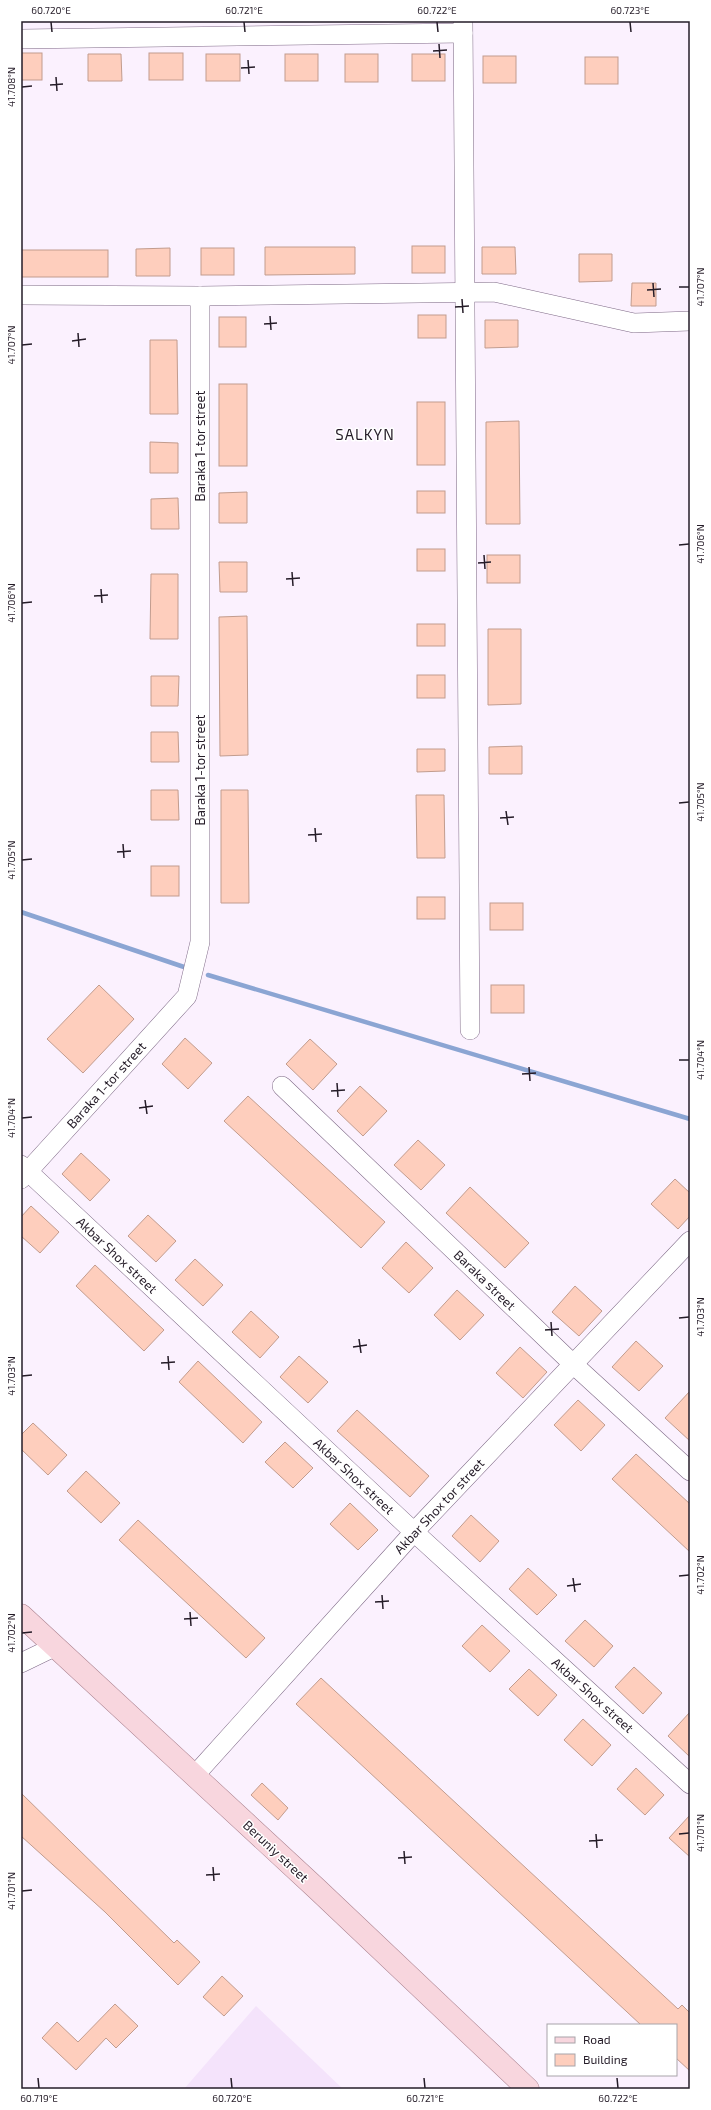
<svg xmlns="http://www.w3.org/2000/svg" width="711" height="2110" viewBox="0 0 711 2110" font-family="'Exo 2',sans-serif">
<rect width="100%" height="100%" fill="#fbf1fe"/>
<path fill="#f4e3fb" d="M256 2006 343 2089H184Z"/>
<g fill="none" stroke-linecap="round" stroke-linejoin="round">
<g stroke="#8ba5d3" stroke-width="4.5">
<path d="M21 912 184 967"/>
<path d="M208 975 690 1119"/>
</g>
</g>
<g fill="#fecebd" stroke="#c29c8e">
<rect x="21" y="53" width="21" height="27"/>
<rect x="149" y="53" width="34" height="27"/>
<path d="M88 54H121L122 81H88Z"/>
<rect x="206" y="54" width="34" height="27"/>
<rect x="285" y="54" width="33" height="27"/>
<rect x="345" y="54" width="33" height="28"/>
<rect x="412" y="54" width="33" height="27"/>
<rect x="483" y="56" width="33" height="27"/>
<rect x="585" y="57" width="33" height="27"/>
<rect x="412" y="246" width="33" height="27"/>
<path d="M265 247H355V274L265 275Z"/>
<path d="M482 247H515L516 274H482Z"/>
<path d="M170 248V276H136V249Z"/>
<rect x="201" y="248" width="33" height="27"/>
<rect x="21" y="250" width="87" height="27"/>
<path d="M579 254H612V281L579 282Z"/>
<path d="M632 283H656V306H631Z"/>
<rect x="418" y="315" width="28" height="23"/>
<rect x="219" y="317" width="27" height="30"/>
<path d="M485 320H518V347L485 348Z"/>
<path d="M150 340H177L178 414H150Z"/>
<rect x="219" y="384" width="28" height="82"/>
<rect x="417" y="402" width="28" height="63"/>
<path d="M519 421 520 524H486V422Z"/>
<path d="M150 442 178 443V473H150Z"/>
<rect x="417" y="491" width="28" height="22"/>
<path d="M247 492V523H219V493Z"/>
<path d="M178 498 179 529H151V499Z"/>
<rect x="417" y="549" width="28" height="22"/>
<rect x="487" y="555" width="33" height="28"/>
<path d="M219 562H247V592H220Z"/>
<path d="M151 574H178V639H150Z"/>
<path d="M247 616 248 755 220 756 219 617Z"/>
<rect x="417" y="624" width="28" height="22"/>
<path d="M488 629H521V704L488 705Z"/>
<rect x="417" y="675" width="28" height="23"/>
<path d="M151 676H179L178 706H151Z"/>
<path d="M151 732H178L179 762H151Z"/>
<path d="M522 746V774H489V747Z"/>
<path d="M417 749H445V771L417 772Z"/>
<path d="M151 790H178L179 820H151Z"/>
<path d="M221 790H248L249 903H221Z"/>
<path d="M416 795H444L445 858H417Z"/>
<rect x="151" y="866" width="28" height="30"/>
<rect x="417" y="897" width="28" height="22"/>
<rect x="490" y="903" width="33" height="27"/>
<path d="M99 985 134 1019 83 1073 47 1039Z"/>
<rect x="491" y="985" width="33" height="28"/>
<path d="M185 1038 212 1063 188 1089 162 1064Z"/>
<path d="M310 1039 337 1064 313 1090 286 1064Z"/>
<path d="M360 1086 387 1111 363 1136 337 1111Z"/>
<path d="M248 1096 385 1222 361 1248 224 1121Z"/>
<path d="M418 1140 445 1165 421 1190 394 1165Z"/>
<path d="M81 1153 110 1180 90 1201 62 1174Z"/>
<path d="M675 1179 690 1193V1216L678 1229 651 1204Z"/>
<path d="M470 1187 529 1243 505 1268 446 1213Z"/>
<path d="M31 1206 59 1232 40 1253 21 1236V1217Z"/>
<path d="M148 1215 176 1241 156 1262 128 1236Z"/>
<path d="M406 1242 433 1268 409 1293 382 1268Z"/>
<path d="M195 1259 223 1285 203 1306 175 1280Z"/>
<path d="M95 1265 164 1330 144 1351 76 1286Z"/>
<path d="M575 1286 602 1311 579 1336 552 1312Z"/>
<path d="M457 1290 484 1315 460 1340 434 1315Z"/>
<path d="M251 1311 279 1337 260 1358 232 1332Z"/>
<path d="M636 1341 663 1366 639 1391 612 1367Z"/>
<path d="M520 1347 547 1372 523 1398 496 1373Z"/>
<path d="M299 1356 328 1382 308 1403 280 1377Z"/>
<path d="M198 1361 262 1422 243 1443 179 1382Z"/>
<path d="M690 1391V1441L665 1418Z"/>
<path d="M578 1400 605 1425 581 1451 554 1425Z"/>
<path d="M357 1410 429 1476 410 1497 337 1431Z"/>
<path d="M33 1423 67 1455 48 1475 21 1449V1435Z"/>
<path d="M285 1442 313 1468 293 1488 265 1462Z"/>
<path d="M636 1454 690 1504V1552L612 1479Z"/>
<path d="M86 1471 120 1503 101 1523 67 1491Z"/>
<path d="M350 1503 378 1530 358 1550 330 1524Z"/>
<path d="M471 1515 499 1541 480 1562 452 1536Z"/>
<path d="M138 1520 265 1638 246 1658 119 1540Z"/>
<path d="M528 1568 557 1595 537 1615 509 1589Z"/>
<path d="M585 1620 613 1646 594 1667 565 1641Z"/>
<path d="M482 1625 510 1651 490 1672 462 1646Z"/>
<path d="M634 1667 662 1693 643 1714 615 1687Z"/>
<path d="M529 1669 557 1695 538 1716 509 1689Z"/>
<path d="M321 1678 678 2009 682 2005 690 2013V2071L676 2058V2025H641L296 1704Z"/>
<path d="M690 1712V1757L668 1736Z"/>
<path d="M583 1719 611 1745 592 1766 564 1740Z"/>
<path d="M636 1768 664 1795 645 1815 617 1789Z"/>
<path d="M262 1783 288 1808 278 1820 251 1795Z"/>
<path d="M21 1793 174 1943 177 1940 200 1962 178 1985 105 1912 21 1836Z"/>
<path d="M690 1815V1857L669 1838Z"/>
<path d="M222 1976 243 1996 224 2016 203 1997Z"/>
<path d="M115 2004 138 2026 116 2048 106 2038 76 2070 42 2038 57 2022 78 2042Z"/>
</g>
<g fill="none" stroke-linecap="round" stroke-linejoin="round">
<g stroke="#7e6986" stroke-width="20">
<g id="minor">
<path d="M463 21 470 1030"/>
<path d="M21 39 463 33"/>
<path d="M21 295 200 296 494 292 634 323 690 321"/>
<path d="M282 1086 573 1364 690 1471"/>
<path d="M21 1165 414 1532 690 1784"/>
<path d="M21 1179 187 996 200 942V296"/>
<path d="M21 1663 54 1647"/>
<path d="M195 1775 414 1532 690 1241"/>
</g>
</g>
<g stroke="#ab8390" stroke-width="23">
<path id="major" d="M21 1615 317 1889 528 2089"/>
</g>
<use href="#minor" stroke="#fff" stroke-width="19"/>
<use href="#major" stroke="#f8d6de" stroke-width="22"/>
</g>
<path fill="none" stroke="#251c28" stroke-width="1.5" d="M51 22 52 32M244 22 245 32M437 22 438 32M630 22 631 32M439 44 440 58M433 51 447 50M248 60 249 74M241 68 255 67M56 77 57 91M50 85 63 84M22 87 32 86M653 283 654 297M679 287H689M647 290 661 289M462 299 463 313M455 307 469 306M270 316 271 330M264 324 277 323M78 333 79 347M72 341 86 339M22 345 32 344M679 545 689 544M484 555 485 569M478 563 491 562M292 572 293 586M286 579 300 578M101 589 102 603M94 596 108 595M22 603 32 602M679 803 689 802M506 811 508 825M500 818 514 817M315 828 316 842M308 835 322 834M123 844 124 858M117 852 131 851M22 860 32 859M679 1060H689M529 1067 530 1081M522 1074 536 1073M337 1083 338 1097M331 1091 345 1090M145 1100 147 1114M139 1108 153 1106M22 1118 32 1117M679 1318 689 1317M551 1322 552 1336M545 1330 559 1329M359 1339 361 1353M353 1347 367 1345M168 1356 169 1370M161 1363 175 1362M22 1376 32 1375M679 1576 689 1575M573 1578 575 1592M567 1586 581 1584M382 1595 383 1609M375 1602 389 1601M190 1612 191 1626M184 1619 198 1618M22 1633 32 1632M596 1834 597 1848M679 1834 689 1833M589 1841 603 1840M404 1851 405 1864M398 1858 412 1857M213 1867 214 1881M206 1875 220 1874M22 1891 32 1890M38 2078 39 2088M231 2078 232 2088M424 2078 425 2088M617 2078 618 2088"/>
<g text-anchor="middle" stroke-width="3" stroke-linejoin="round" paint-order="stroke">
<g font-size="13" fill="#251c28" stroke="#fff">
<text transform="translate(200 446) rotate(-90)" y="5">Baraka 1-tor street</text>
<text transform="translate(200 770) rotate(-90)" y="5">Baraka 1-tor street</text>
<text transform="translate(106 1085) rotate(-48)" y="5">Baraka 1-tor street</text>
<text transform="translate(117 1255) rotate(43)" y="5">Akbar Shox street</text>
<text transform="translate(485 1280) rotate(44)" y="5">Baraka street</text>
<text transform="translate(354 1476) rotate(43)" y="5">Akbar Shox street</text>
<text transform="translate(439 1506) rotate(-47)" y="5">Akbar Shox tor street</text>
<text transform="translate(593 1695) rotate(42)" y="5">Akbar Shox street</text>
<text transform="translate(276 1851) rotate(43)" y="5">Beruniy street</text>
</g>
<g font-size="15" letter-spacing="1" fill="#251c28" stroke="#fff">
<text x="365" y="440">SALKYN</text>
</g>
</g>
<rect width="711" height="2110" fill="none" stroke="#ffffff" stroke-width="44"/>
<rect x="547" y="2024" width="130" height="52" fill="#ffffff" stroke="#a8a4a9"/>
<rect x="555" y="2037" width="20" height="6" fill="#f8d6de" stroke="#a8a4a9"/>
<text x="583" y="2044" font-size="12" fill="#251c28">Road</text>
<rect x="555" y="2054" width="20" height="12" fill="#fecebd" stroke="#a8a4a9"/>
<text x="583" y="2064" font-size="12" fill="#251c28">Building</text>
<rect x="22" y="22" width="667" height="2066" fill="none" stroke="#251c28" stroke-width="1.5"/>
<g font-size="10" text-anchor="middle" fill="#251c28">
<text x="51" y="14">60.720°E</text>
<text x="244" y="14">60.721°E</text>
<text x="437" y="14">60.722°E</text>
<text x="630" y="14">60.723°E</text>
<text transform="translate(11 87) rotate(-90)" y="4">41.708°N</text>
<text transform="translate(700 287) rotate(-90)" y="4">41.707°N</text>
<text transform="translate(11 345) rotate(-90)" y="4">41.707°N</text>
<text transform="translate(700 544) rotate(-90)" y="4">41.706°N</text>
<text transform="translate(11 603) rotate(-90)" y="4">41.706°N</text>
<text transform="translate(700 802) rotate(-90)" y="4">41.705°N</text>
<text transform="translate(11 860) rotate(-90)" y="4">41.705°N</text>
<text transform="translate(700 1060) rotate(-90)" y="4">41.704°N</text>
<text transform="translate(11 1118) rotate(-90)" y="4">41.704°N</text>
<text transform="translate(700 1317) rotate(-90)" y="4">41.703°N</text>
<text transform="translate(11 1376) rotate(-90)" y="4">41.703°N</text>
<text transform="translate(700 1575) rotate(-90)" y="4">41.702°N</text>
<text transform="translate(11 1633) rotate(-90)" y="4">41.702°N</text>
<text transform="translate(700 1833) rotate(-90)" y="4">41.701°N</text>
<text transform="translate(11 1891) rotate(-90)" y="4">41.701°N</text>
<text x="39" y="2102">60.719°E</text>
<text x="232" y="2102">60.720°E</text>
<text x="425" y="2102">60.721°E</text>
<text x="618" y="2102">60.722°E</text>
</g>
</svg>
